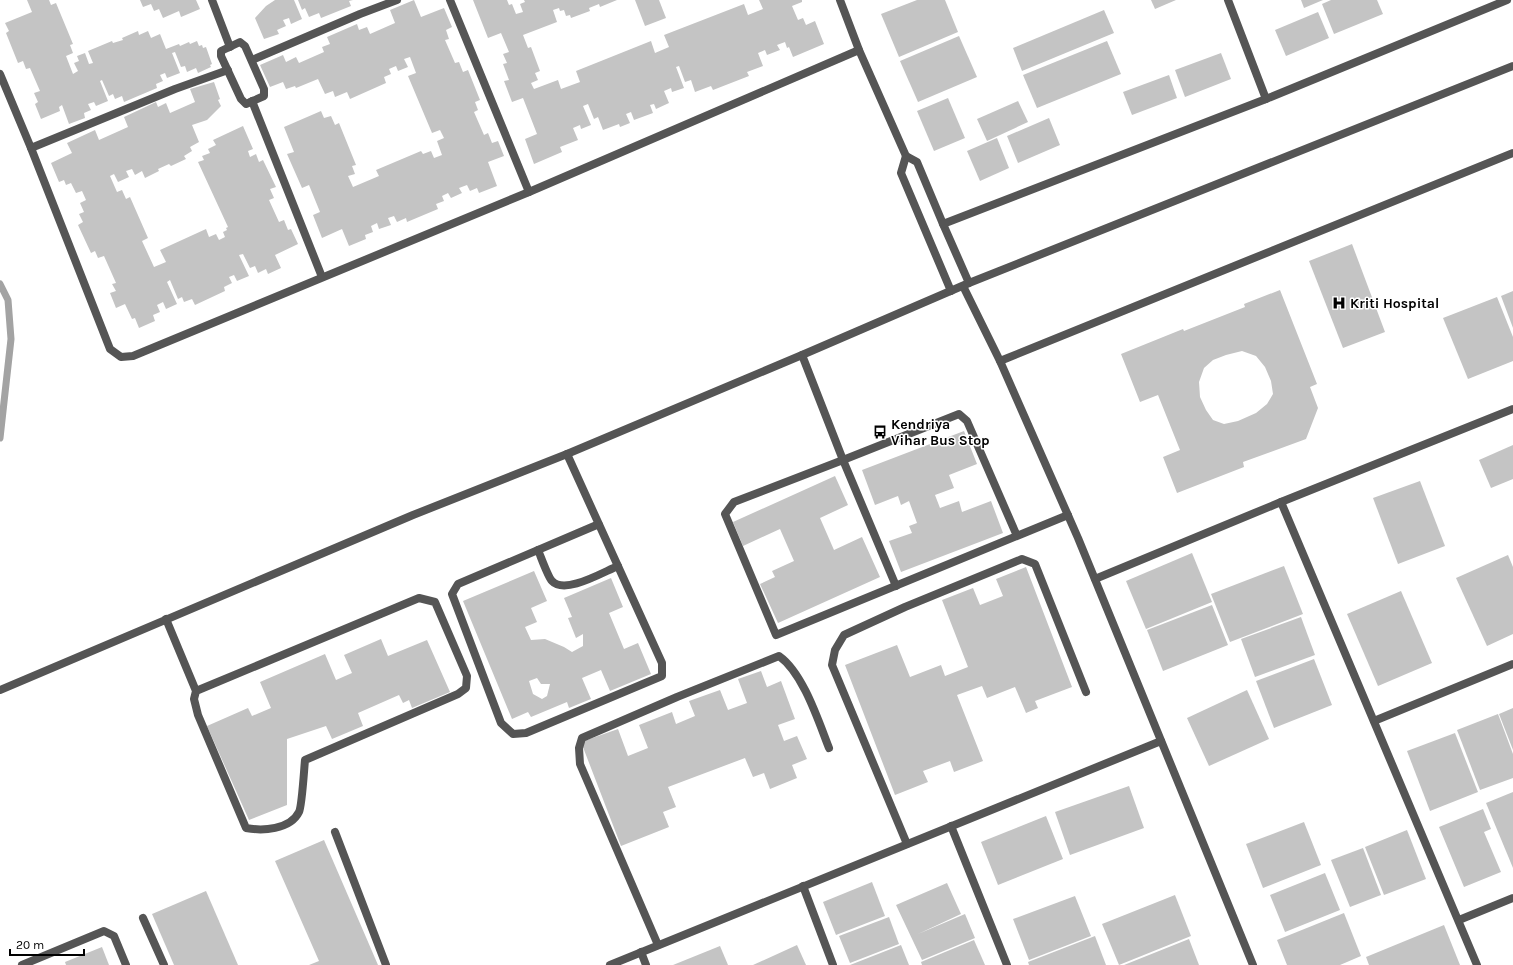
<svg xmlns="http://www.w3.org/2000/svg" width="1513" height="965" viewBox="0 0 1513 965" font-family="Karla,sans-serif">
<rect width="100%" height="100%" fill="#fff"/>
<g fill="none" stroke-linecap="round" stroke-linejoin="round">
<path stroke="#a3a3a3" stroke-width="7" d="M0 284 8 300 11 339 0 438"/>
</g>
<g fill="#c4c4c4" fill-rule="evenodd">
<path d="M27 0H49L51 5 56 3 73 44 70 45 73 53 66 56 73 74 78 71 74 63 79 61 77 56 85 53 89 64 93 63 88 51 112 41 113 43 123 40 122 38 138 31 139 35 148 31 151 38 160 34 166 49 179 44 180 46 189 42 190 44 197 41 199 46 202 45 203 48 206 47 212 64 210 65 211 67 198 73 196 68 187 72 185 66 181 67 175 52 172 53 180 73 167 78 165 73 160 75 163 81 156 84 157 88 124 102 122 96 115 99 113 94 109 96 102 80 100 81 108 101 96 106 94 102 88 104 91 110 84 113 85 118 69 124 62 105 59 107 60 111 41 119 35 104 38 102 34 93 40 91 30 68 26 69 23 61 18 63 6 33 9 31 5 23 32 12Z"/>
<path d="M140 0H196L200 9 181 17 179 11 163 18 159 9 154 11 151 4 143 7Z"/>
<path d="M275 0H294L302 19 291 24 289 18 283 20 286 26 277 30 279 34 264 39 255 18 266 6Z"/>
<path d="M298 0H353L349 1 351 6 321 18 319 13 309 17 305 8 302 10Z"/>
<path d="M414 0 421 17 444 8 452 27 446 30 449 39 445 40 455 63 459 62 463 72 468 70 480 100 475 102 478 110 474 112 484 135 488 133 492 143 498 141 504 156 488 162 497 186 479 193 477 188 470 191 467 185 459 188 462 193 451 198 448 193 442 196 444 201 436 204 438 209 407 222 406 218 397 222 394 216 388 218 391 225 379 229 377 223 371 226 373 232 365 235 366 239 349 246 342 229 322 238 313 215 320 212 309 185 302 188 287 154 294 152 284 127 321 111 324 118 331 116 335 125 339 123 356 165 352 166 355 174 348 176 353 187 379 176 376 170 421 151 423 154 431 151 434 158 442 155 437 141 444 138 440 130 432 133 408 76 416 73 410 57 404 59 408 67 398 71 396 66 389 69 391 74 384 77 386 83 350 99 347 92 335 97 333 91 325 94 318 79 296 88 295 86 286 89 283 82 270 87 260 65 283 55 286 62 296 57 299 63 324 52 322 47 330 44 327 37 357 24 359 30 367 27 370 34 395 23 390 10Z"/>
<path d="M473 0H507L509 5 512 4 516 14 523 12 520 4 525 2 524 0H617L600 7 599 4 589 8 590 11 571 18 570 15 566 16 564 10 560 11 559 8 553 10 557 22 523 35 528 48 531 47 540 71 535 73 538 80 531 83 534 89 558 80 561 89 580 82 576 71 651 41 655 53 669 47 664 35 744 4 748 15 763 9 759 0H802V2L792 6 798 20 803 18 806 25 815 21 824 44 793 57 789 47 787 48 785 42 777 45 780 50 767 55 765 50 758 53 763 66 747 72 749 76 713 90 711 86 695 92 691 80 685 82 679 66 676 67 684 88 672 92 671 88 664 91 669 103 656 109 654 104 650 105 653 113 634 120 631 112 626 114 630 123 620 127 619 124 603 130 598 117 594 119 588 104 583 106 591 125 581 129 580 125 573 128 578 140 560 147 562 152 534 164 525 139 537 134 523 98 512 102 504 81 509 80 503 64 507 63 503 54 509 52 501 33 488 38Z"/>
<path d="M635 0H659L666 18 645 26Z"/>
<path d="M917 0H945L958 32 899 57 881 14Z"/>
<path d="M1151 0H1176L1155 9Z"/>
<path d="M1301 0H1323L1304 8Z"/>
<path d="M1331 0H1377L1383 14 1334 34 1322 4Z"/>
<path d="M1104 10 1114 33 1022 71 1013 48Z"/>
<path d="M1318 12 1329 38 1286 56 1275 30Z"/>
<path d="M959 36 977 77 918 102 900 61Z"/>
<path d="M1107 41 1121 74 1037 108 1023 75Z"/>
<path d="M1221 53 1231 79 1185 97 1175 70Z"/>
<path d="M1169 75 1177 98 1132 115 1123 92Z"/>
<path d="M214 82 220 99 218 100 221 106 207 120 192 125 199 142 190 147 192 151 184 156 186 159 171 166 169 164 158 169 159 171 145 178 142 171 135 175 132 169 126 171 129 177 118 182 114 174 110 176 117 192 122 190 126 199 130 197 148 238 142 241 154 267 166 262 160 250 206 229 209 237 216 234 219 240 225 237 223 232 227 230 226 228 228 227 198 162 204 160 202 156 210 153 208 149 216 145 213 140 243 126 253 149 248 151 250 157 256 154 259 162 263 160 276 187 270 189 274 198 269 200 279 222 284 220 288 230 291 229 298 244 275 255 281 268 268 274 266 269 258 273 255 266 250 268 243 254 239 255 249 276 237 281 234 275 229 277 232 283 224 287 225 291 195 305 192 299 184 302 182 297 178 299 170 280 167 282 177 304 166 309 163 302 157 305 160 312 153 315 155 321 139 328 135 318 132 319 125 304 116 308 110 293 116 291 112 284 116 283 104 256 98 258 95 251 91 253 78 225 83 222 79 214 84 212 80 203 86 200 82 191 76 193 71 183 66 185 64 180 59 182 51 163 72 153 67 143 95 130 99 140 128 127 124 117 156 102 158 107 166 103 170 113 195 102 190 89Z"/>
<path d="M948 98 965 138 934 151 917 111Z"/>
<path d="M1018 101 1028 122 987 141 977 119Z"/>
<path d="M1049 118 1060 145 1018 163 1007 136Z"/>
<path d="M997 138 1009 168 980 181 967 151Z"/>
<path d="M1352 244 1385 332 1343 348 1309 261Z"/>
<path d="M1280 290 1317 384 1310 387 1318 408 1306 439 1243 462 1244 467 1177 493 1163 457 1180 450 1158 395 1140 402 1121 354 1183 329 1184 331 1245 307 1244 304ZM1242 351 1256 356 1265 367 1271 381 1273 394 1267 404 1256 413 1238 421 1224 424 1213 420 1206 410 1200 397 1199 382 1204 368 1213 360 1226 355Z"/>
<path d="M1513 291V328L1501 296Z"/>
<path d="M1497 297 1513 337V361L1468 379 1443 318Z"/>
<path d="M964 431 977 464 949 475 954 488 935 495 940 508 959 501 962 512 991 501 1003 533 901 572 889 541 912 533 909 526 917 523 909 501 901 505 898 496 875 505 862 470Z"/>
<path d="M1513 445V479L1491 488 1479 460Z"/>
<path d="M835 476 848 505 820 518 834 550 862 537 880 577 778 623 760 584 775 577 772 571 794 561 780 529 743 546 733 522Z"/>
<path d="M1420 481 1445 546 1398 564 1373 498Z"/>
<path d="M1192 553 1212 602 1146 629 1126 581Z"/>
<path d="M1508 555 1513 567V634L1487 646 1456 578Z"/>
<path d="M1284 566 1303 614 1230 642 1211 594Z"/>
<path d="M1026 567 1072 687 1035 701 1038 708 1026 713 1015 687 987 698 982 686 957 695 983 761 954 772 950 761 923 771 928 782 895 795 845 665 897 645 910 677 941 665 945 676 968 667 942 600 973 588 980 605 1003 596 996 579Z"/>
<path d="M534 571 547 601 531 608 537 622 525 627 531 640 545 639 564 647 572 652 583 646V634L576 638 568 618 572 617 564 598 611 578 623 607 609 613 624 649 638 643 651 674 610 691 601 670 582 678 591 699 569 708 567 702 531 717 528 712 512 719 463 601ZM537 678 541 684H550L547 696 542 699 533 694 529 681Z"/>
<path d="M1401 591 1432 663 1378 686 1347 614Z"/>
<path d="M1212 605 1228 645 1163 671 1147 630Z"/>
<path d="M1301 617 1315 655 1255 677 1241 639Z"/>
<path d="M381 639 388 656 427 640 450 692 412 708 409 700 403 703 399 695 358 713 363 726 332 739 326 726 287 739V805L249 820 207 726 248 708 252 716 271 708 260 682 325 654 336 680 352 673 344 655Z"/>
<path d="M1314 659 1332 705 1274 728 1256 681Z"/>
<path d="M761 671 767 687 781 681 795 719 778 725 784 741 797 736 807 759 792 765 797 778 770 789 764 773 753 777 745 758 668 787 676 807 663 812 669 827 621 846 581 742 618 729 628 756 648 748 639 725 672 712 676 724 695 716 689 701 720 690 728 710 747 703 738 679Z"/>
<path d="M1247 690 1269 739 1209 766 1187 718Z"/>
<path d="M1513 708V750L1499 714Z"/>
<path d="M1498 714 1513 754V778L1480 790 1457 730Z"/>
<path d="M1455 733 1478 792 1430 811 1407 751Z"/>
<path d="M1129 786 1144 828 1070 855 1055 812Z"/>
<path d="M1513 792V868L1486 803Z"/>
<path d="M1483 809 1491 829 1484 832 1501 872 1464 887 1439 827Z"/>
<path d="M1046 816 1063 859 998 885 981 842Z"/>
<path d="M1304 822 1321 865 1263 888 1246 844Z"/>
<path d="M1407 830 1426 879 1384 895 1365 847Z"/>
<path d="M324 840 378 965H309L319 961 275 861Z"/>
<path d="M1363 848 1381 895 1350 907 1331 860Z"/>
<path d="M1325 873 1340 910 1285 932 1270 895Z"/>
<path d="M872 882 885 916 836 935 823 902Z"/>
<path d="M947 883 961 914 918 934 965 914 975 938 922 960 896 905Z"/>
<path d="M206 891 238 965H174L152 914Z"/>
<path d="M1175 895 1191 936 1119 965 1102 924Z"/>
<path d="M1075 896 1091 936 1029 960 1013 919Z"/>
<path d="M1344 913 1361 956 1340 965H1287L1277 940Z"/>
<path d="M889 917 899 944 850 963 839 936Z"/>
<path d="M1444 925 1460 965H1369L1366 957Z"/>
<path d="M1095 936 1106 965H1029L1028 962Z"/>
<path d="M1189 939 1199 965H1124Z"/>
<path d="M974 940 985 965H922L921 962Z"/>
<path d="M797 945 806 965H753Z"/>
<path d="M901 945 909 965H850Z"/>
<path d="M720 946 728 965H673Z"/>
<path d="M102 947 109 965H66L65 962Z"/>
</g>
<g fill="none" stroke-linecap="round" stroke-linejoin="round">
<g stroke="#555" stroke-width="8">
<path d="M212 0 230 47"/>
<path d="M450 0 529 192"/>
<path d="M840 0 859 50 906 156 917 162 943 224 969 283"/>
<path d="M1228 0 1266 99"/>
<path d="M240 42 245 46 264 89V96L246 104 241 99 221 56V51Z"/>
<path d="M252 60 360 14 397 0"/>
<path d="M0 74 31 148 110 349 121 357 133 356 529 192 859 50"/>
<path d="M252 101 322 277"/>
<path d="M31 148 175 89 228 70"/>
<path d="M906 156 901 173 951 291"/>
<path d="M943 224 1266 99 1507 0"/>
<path d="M802 355 843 460 896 586"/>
<path d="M1000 361 1513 153"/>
<path d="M567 454 662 663V676L526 733 513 734 501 723 452 594 458 584 599 524"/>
<path d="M1281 502 1477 965"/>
<path d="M1017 536 967 421 959 414 843 460 734 502 725 514 776 635 1068 515"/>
<path d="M538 550C541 557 548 577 552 581 565 595 603 572 618 566"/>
<path d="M1095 579 1281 502 1513 409"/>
<path d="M166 619 196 691 419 598 435 602 467 676 466 688 458 694 305 760C304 770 302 806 299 812 290 830 262 831 246 828L198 715 194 699 196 691"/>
<path d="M1374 721 1513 664"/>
<path d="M951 826 1007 965"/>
<path d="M335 832 386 965"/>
<path d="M907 844 832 665 835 650 844 635 905 607 1022 559 1035 564 1086 692"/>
<path d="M803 886 833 965"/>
<path d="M143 918 164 965"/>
<path d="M1459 920 1513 898"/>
<path d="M658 945 580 764 579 748 582 738 677 697 779 656C803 673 818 720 829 748"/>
<path d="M641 952 646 965"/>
<path d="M22 965 104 931 114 936 126 965"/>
<path d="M610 965 1161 741"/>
</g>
<g stroke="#555" stroke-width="8">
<path d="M963 286 1000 361 1078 538 1253 965"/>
<path d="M0 690 413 515 567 454 802 355 969 283 1513 66"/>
</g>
</g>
<defs>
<g id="hospital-bare" transform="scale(1.08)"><path d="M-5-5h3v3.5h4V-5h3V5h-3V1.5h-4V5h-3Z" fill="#000" stroke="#fff" stroke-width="2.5" paint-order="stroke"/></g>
<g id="bus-bare" transform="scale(1.08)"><path d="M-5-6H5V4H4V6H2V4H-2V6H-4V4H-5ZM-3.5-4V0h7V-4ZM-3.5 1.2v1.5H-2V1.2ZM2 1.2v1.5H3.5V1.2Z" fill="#000" stroke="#fff" stroke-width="2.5" paint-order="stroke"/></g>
</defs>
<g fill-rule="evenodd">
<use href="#hospital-bare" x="1339" y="303"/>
<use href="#bus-bare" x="880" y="432"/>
</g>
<g text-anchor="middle" stroke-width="3" stroke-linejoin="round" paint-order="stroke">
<g font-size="14" font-weight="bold" fill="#000" stroke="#fff" text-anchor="start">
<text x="1350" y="308">Kriti Hospital</text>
<text x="891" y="429">Kendriya<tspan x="891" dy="16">Vihar Bus Stop</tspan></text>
</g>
</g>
<path d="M10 949v6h74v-6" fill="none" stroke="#000000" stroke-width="2"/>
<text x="16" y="949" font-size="12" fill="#000000" stroke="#ffffff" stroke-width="3" paint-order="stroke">20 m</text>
</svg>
